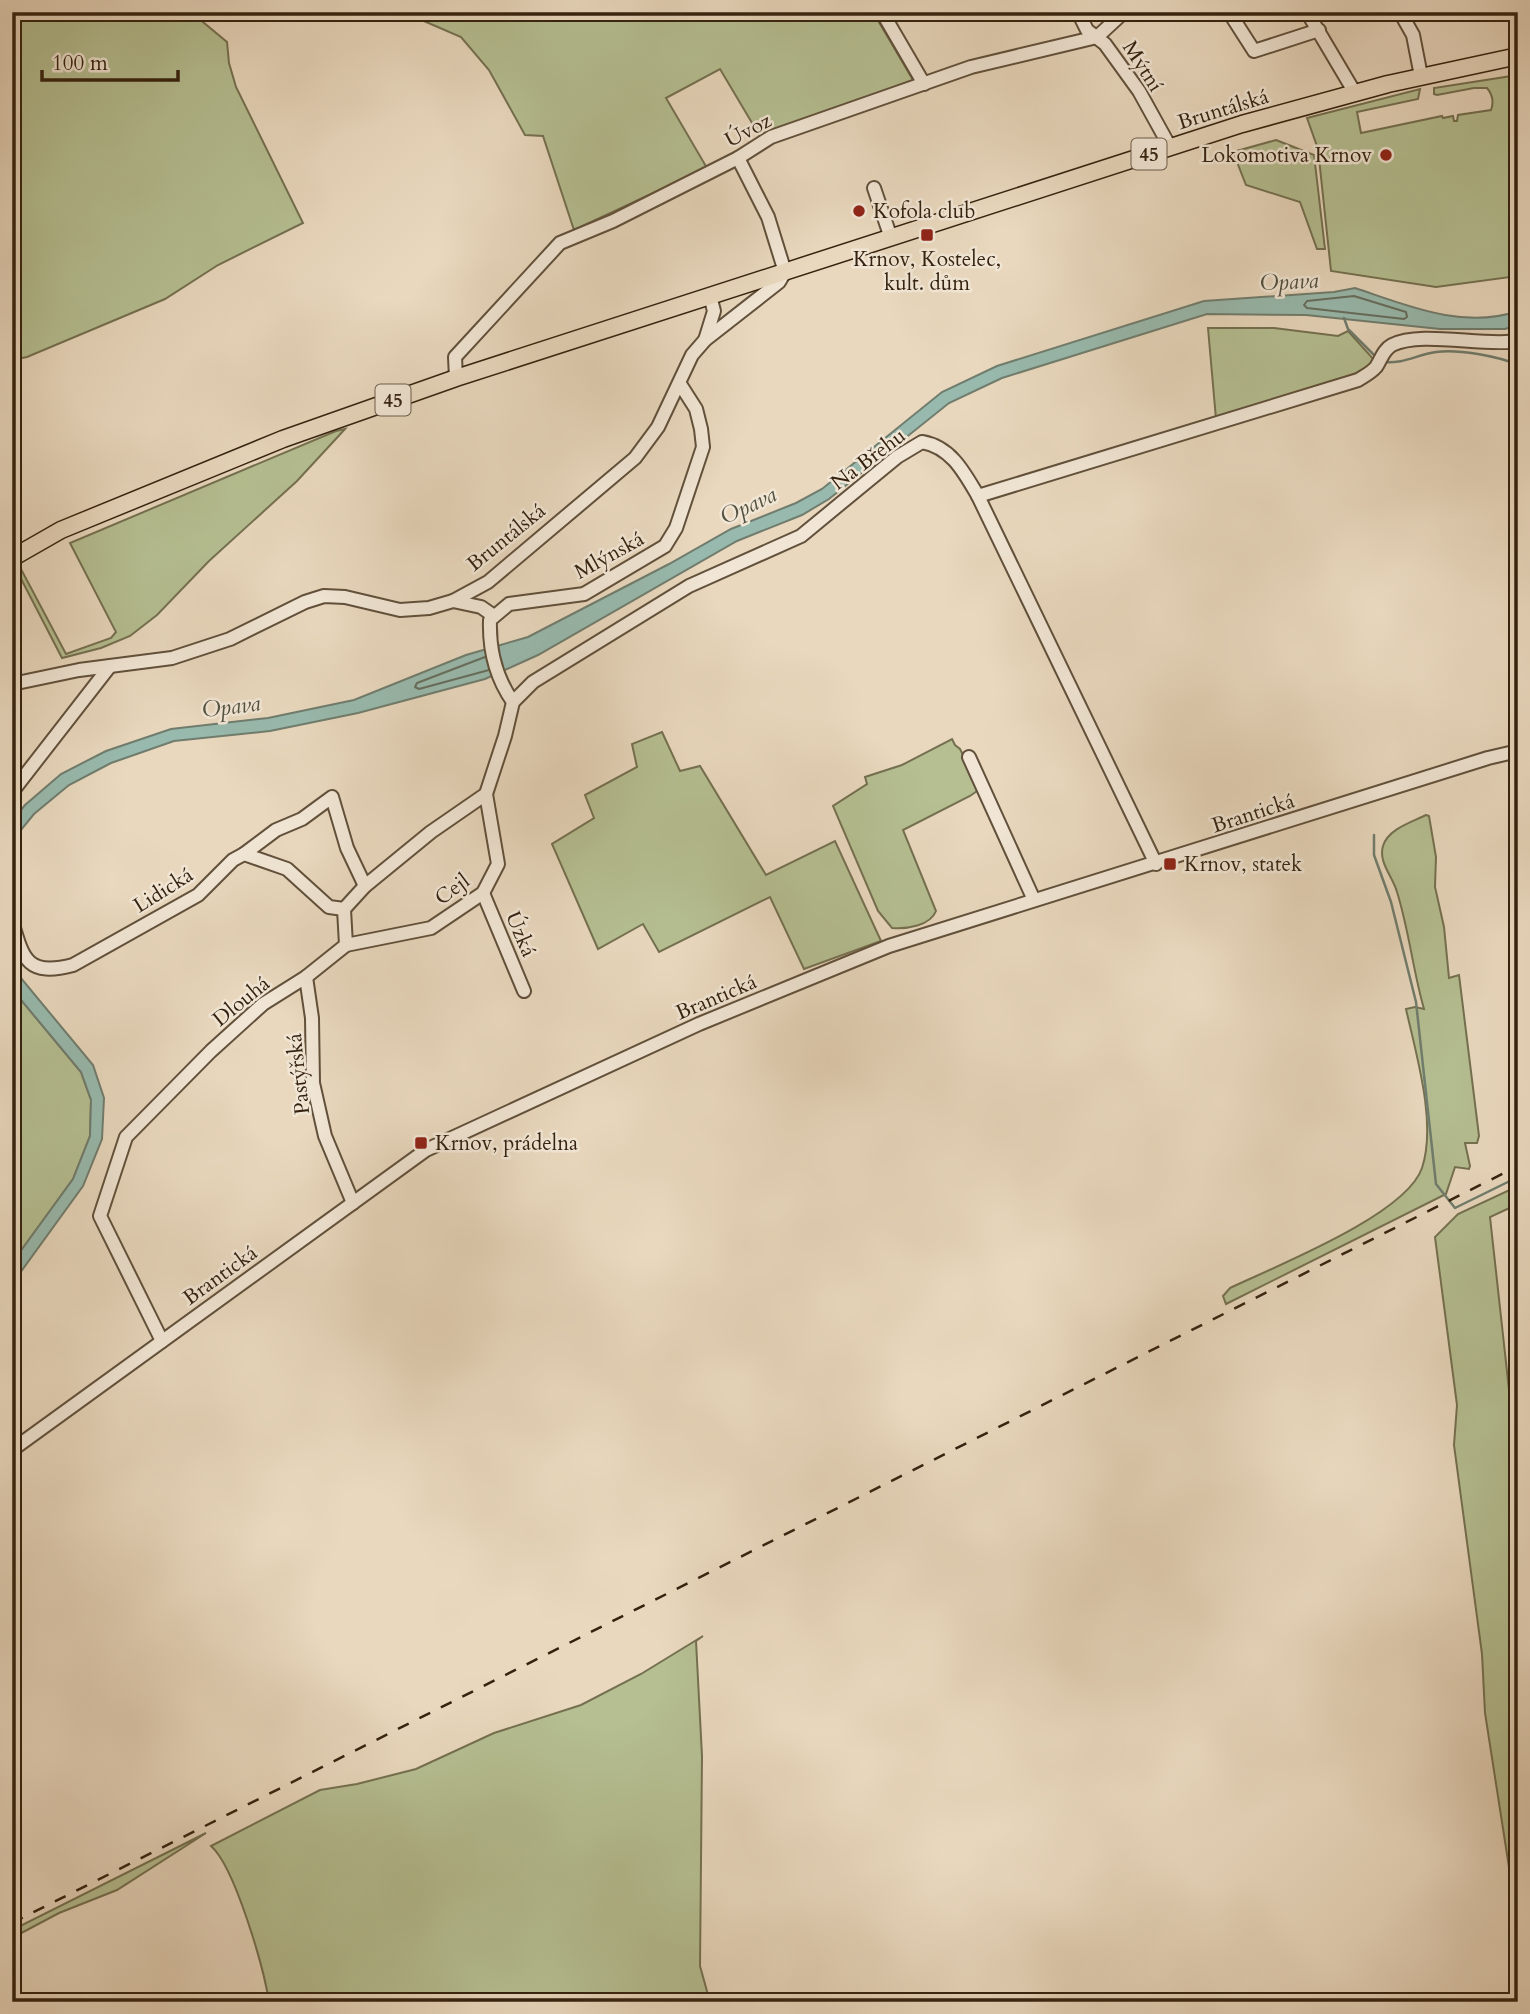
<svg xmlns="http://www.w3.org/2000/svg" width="1530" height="2014" viewBox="0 0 1530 2014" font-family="Cardo,serif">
<rect width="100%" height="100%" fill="#e9d8be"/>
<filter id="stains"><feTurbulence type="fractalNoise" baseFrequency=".00286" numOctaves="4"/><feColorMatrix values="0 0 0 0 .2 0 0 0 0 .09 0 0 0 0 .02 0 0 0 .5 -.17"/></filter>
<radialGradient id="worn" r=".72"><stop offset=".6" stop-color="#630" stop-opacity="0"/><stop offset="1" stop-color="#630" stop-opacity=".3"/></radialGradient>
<g fill="#b5bf92" stroke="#747050" stroke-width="2">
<path d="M12 12H196L203 22 227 42 229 63 236 87 303 223 218 265 165 299 27 357 12 360Z"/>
<path d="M403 12H873L913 80 761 138 720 69 666 98 707 168 574 230 543 136 525 135 489 70 461 37Z"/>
<path d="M1518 75V276L1436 287 1331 271 1318 149 1307 118 1420 89 1418 99 1357 112 1361 133 1442 116 1443 118 1453 116 1454 121H1457L1458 115 1491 110C1494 102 1492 94 1487 88H1474L1437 95 1434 94V88Z"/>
<path d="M1276 140 1314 155 1325 249H1317L1300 202 1246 185 1233 152Z"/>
<path d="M1208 328H1274L1338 336 1348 331 1376 362 1358 376 1216 419Z"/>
<path d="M345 429 297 481 209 561 157 615 130 636 101 648 62 658 17 571 21 569 66 654 111 638 116 632 70 543 336 431Z"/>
<path d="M662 732 680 771 700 766 766 875 835 841 881 941 804 969 770 897 659 952 643 924 598 949 552 844 594 818 585 795 637 767 632 744Z"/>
<path d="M952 739 955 745 960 749 980 789 970 796 903 830 936 911C930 926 907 929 892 928L878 911 833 806 867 784 865 777 902 765Z"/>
<path d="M1426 815 1429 816 1436 857 1435 887 1444 927 1449 978 1459 975 1479 1136 1477 1143H1465L1470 1166 1469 1169 1455 1167 1446 1194 1226 1304 1223 1296 1230 1288C1276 1266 1406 1215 1422 1168 1437 1123 1416 1054 1406 1009L1415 1007 1424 1009C1413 971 1409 930 1397 892 1393 877 1378 862 1383 846 1388 829 1412 822 1426 815Z"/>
<path d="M12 989 81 1072 91 1100 90 1136 73 1179 12 1263Z"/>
<path d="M1518 1186V1204L1490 1217 1513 1426 1518 1494V1925L1485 1713 1482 1654 1454 1445 1457 1405 1435 1237 1458 1214Z"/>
<path d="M703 1636 696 1641 702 1756 700 1966 710 2002H269C264 1969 235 1867 211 1846L320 1790 357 1784 416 1769 494 1733 581 1705 641 1674Z"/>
<path d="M206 1833 117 1890 59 1913 12 1938V1930Z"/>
</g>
<g fill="#98baae" stroke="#707d6e" stroke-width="2">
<path d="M1355 288C1406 305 1463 330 1518 311V325L1505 329H1440L1306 315 1207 314 1002 378 949 403 829 499 802 515 737 541 538 655 485 679 358 713 270 731 174 741 111 763 69 785 34 814 12 841V821L25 805 61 774 106 751 171 729 268 718 354 700 466 655 528 637 669 564 731 529 796 503 822 489 942 392 997 366 1204 301 1334 292Z"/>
<path d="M12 964 20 977 93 1065 104 1098 102 1139 83 1186 12 1284V1263L73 1179 90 1136 91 1100 81 1072 12 989Z"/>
</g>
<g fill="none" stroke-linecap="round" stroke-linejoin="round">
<g stroke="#666e5e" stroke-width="2">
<path d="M1354 296 1406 312 1407 317 1404 319 1307 308 1304 305 1307 301Z"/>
<path d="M485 657 417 683 415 687 419 689 489 670"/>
</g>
<g stroke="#707d6e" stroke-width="2.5">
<path d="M1344 318 1348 329 1377 358"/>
<path d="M1383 362C1404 364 1416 355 1436 352 1458 349 1498 356 1518 365"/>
<path d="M1374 835V855L1391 902 1416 1002 1436 1184 1455 1208 1518 1177"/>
</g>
<g stroke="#61503b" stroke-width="16">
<g id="minor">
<path d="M882 12 924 84"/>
<path d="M1078 12 1087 30 1105 44 1139 91 1170 147"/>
<path d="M1229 12 1254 51 1319 30"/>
<path d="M1307 12 1355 93"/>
<path d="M1400 12 1413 35 1421 76"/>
<path d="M874 188 891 238"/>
<path d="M705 340 714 311 710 296"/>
<path d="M456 378 455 357 560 243 613 221 738 158 771 137 971 67 1097 37 1124 12"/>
<path d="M978 496 1156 864"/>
<path d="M453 601 481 607 494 616"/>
<path d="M12 684 79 670 172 658 230 639 305 602 324 596 345 597 400 610 429 608 453 601 488 582 635 458 658 427 692 355 705 340 779 282 785 272 768 217 738 158"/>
<path d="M513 702C496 678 489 649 490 620L509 604 584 594 665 546 676 528 703 447 701 429 696 409 680 384"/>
<path d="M969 757 1034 900"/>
<path d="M12 792 110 666"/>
<path d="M244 854 276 830 302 819 332 797 347 848 365 886"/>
<path d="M483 893 524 991"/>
<path d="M12 921C23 959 27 977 73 965L198 895 233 860 244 854 287 869 329 907 344 909"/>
<path d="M346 945 431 928 483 893 498 864 486 794"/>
<path d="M306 977 312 1018 313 1083 325 1136 353 1203"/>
<path d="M162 1341 100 1216 126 1137 211 1051 263 1004 306 977 346 945 344 909 365 886 431 832 486 794 505 736 513 702 533 682 689 586 801 536 897 457 922 442C951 447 964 472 978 496L1358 380C1364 376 1371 373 1376 367 1381 360 1383 350 1392 345 1421 330 1483 347 1518 341"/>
<path d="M12 1450 426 1150 699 1024 889 946 1488 758 1518 751"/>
</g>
</g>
<g stroke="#34220f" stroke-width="19">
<path id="major" d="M12 558 61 530 283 439 456 378 1242 124 1388 84 1518 56"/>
</g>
<use href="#minor" stroke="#f1e6d5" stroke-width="12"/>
<use href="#major" stroke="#e9d8be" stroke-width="16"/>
<path stroke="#34220f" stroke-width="2.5" stroke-dasharray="12 12" stroke-linecap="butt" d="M12 1923 1518 1166"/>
</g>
<g fill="#8f2418" stroke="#f1e6d5" stroke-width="2.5">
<circle cx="1386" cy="155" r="7"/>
<circle cx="859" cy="211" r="7"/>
<rect x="920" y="228" width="14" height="14" rx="3.5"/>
<rect x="1163" y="857" width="14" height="14" rx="3.5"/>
<rect x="414" y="1136" width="14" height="14" rx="3.5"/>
</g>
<g text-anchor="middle" stroke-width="5" stroke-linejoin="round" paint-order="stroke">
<g fill="#f1e6d5" stroke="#6d5d4a" stroke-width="2">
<rect x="1131.5" y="138.5" width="35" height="31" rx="5"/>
<rect x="375.5" y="384.5" width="35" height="31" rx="5"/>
</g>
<g font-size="19" font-weight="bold" fill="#34220f">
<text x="1149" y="161">45</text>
<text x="393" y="407">45</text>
</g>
<g font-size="21" fill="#34220f" stroke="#f1e6d5">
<text transform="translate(1143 66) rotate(57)" y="7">Mýtní</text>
<text transform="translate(1223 109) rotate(-17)" y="7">Bruntálská</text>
<text transform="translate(748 130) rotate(-28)" y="7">Úvoz</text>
<text transform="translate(868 459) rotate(-37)" y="7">Na Břehu</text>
<text transform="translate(506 537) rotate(-39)" y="7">Bruntálská</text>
<text transform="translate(609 555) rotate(-29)" y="7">Mlýnská</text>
<text transform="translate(1253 813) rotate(-18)" y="7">Brantická</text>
<text transform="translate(452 889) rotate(-37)" y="7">Cejl</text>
<text transform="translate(163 890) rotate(-32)" y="7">Lidická</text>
<text transform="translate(521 934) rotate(67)" y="7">Úzká</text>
<text transform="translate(716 997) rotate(-23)" y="7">Brantická</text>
<text transform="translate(241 1001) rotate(-39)" y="7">Dlouhá</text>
<text transform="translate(298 1074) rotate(-96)" y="7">Pastýřská</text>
<text transform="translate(220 1275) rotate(-36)" y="7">Brantická</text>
</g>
<g font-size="21" fill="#34220f" stroke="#f1e6d5" text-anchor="start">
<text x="1372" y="162" text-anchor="end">Lokomotiva Krnov</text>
<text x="873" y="218">Kofola club</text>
<text x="927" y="266" text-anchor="middle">Krnov, Kostelec,<tspan x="927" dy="24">kult. dům</tspan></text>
<text x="1184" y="871">Krnov, statek</text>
<text x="435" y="1150">Krnov, prádelna</text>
</g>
<g font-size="23" font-style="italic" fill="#52503f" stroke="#f1e6d5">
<text transform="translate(1289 281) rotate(-3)" y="8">Opava</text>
<text transform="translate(748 505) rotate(-25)" y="8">Opava</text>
<text transform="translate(231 706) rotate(-7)" y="8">Opava</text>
</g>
</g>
<rect width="1530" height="2014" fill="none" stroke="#e9d8be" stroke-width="42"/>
<rect x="14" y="14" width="1502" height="1986" fill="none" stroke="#34220f" stroke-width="3.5"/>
<rect x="21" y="21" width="1488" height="1972" fill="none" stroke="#34220f" stroke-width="2"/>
<path d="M42 70v10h136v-10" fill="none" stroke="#34220f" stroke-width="3.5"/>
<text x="52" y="70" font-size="21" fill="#34220f" stroke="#f1e6d5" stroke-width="5" paint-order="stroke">100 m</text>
<rect width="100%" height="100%" filter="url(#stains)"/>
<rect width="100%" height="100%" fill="url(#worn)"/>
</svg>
